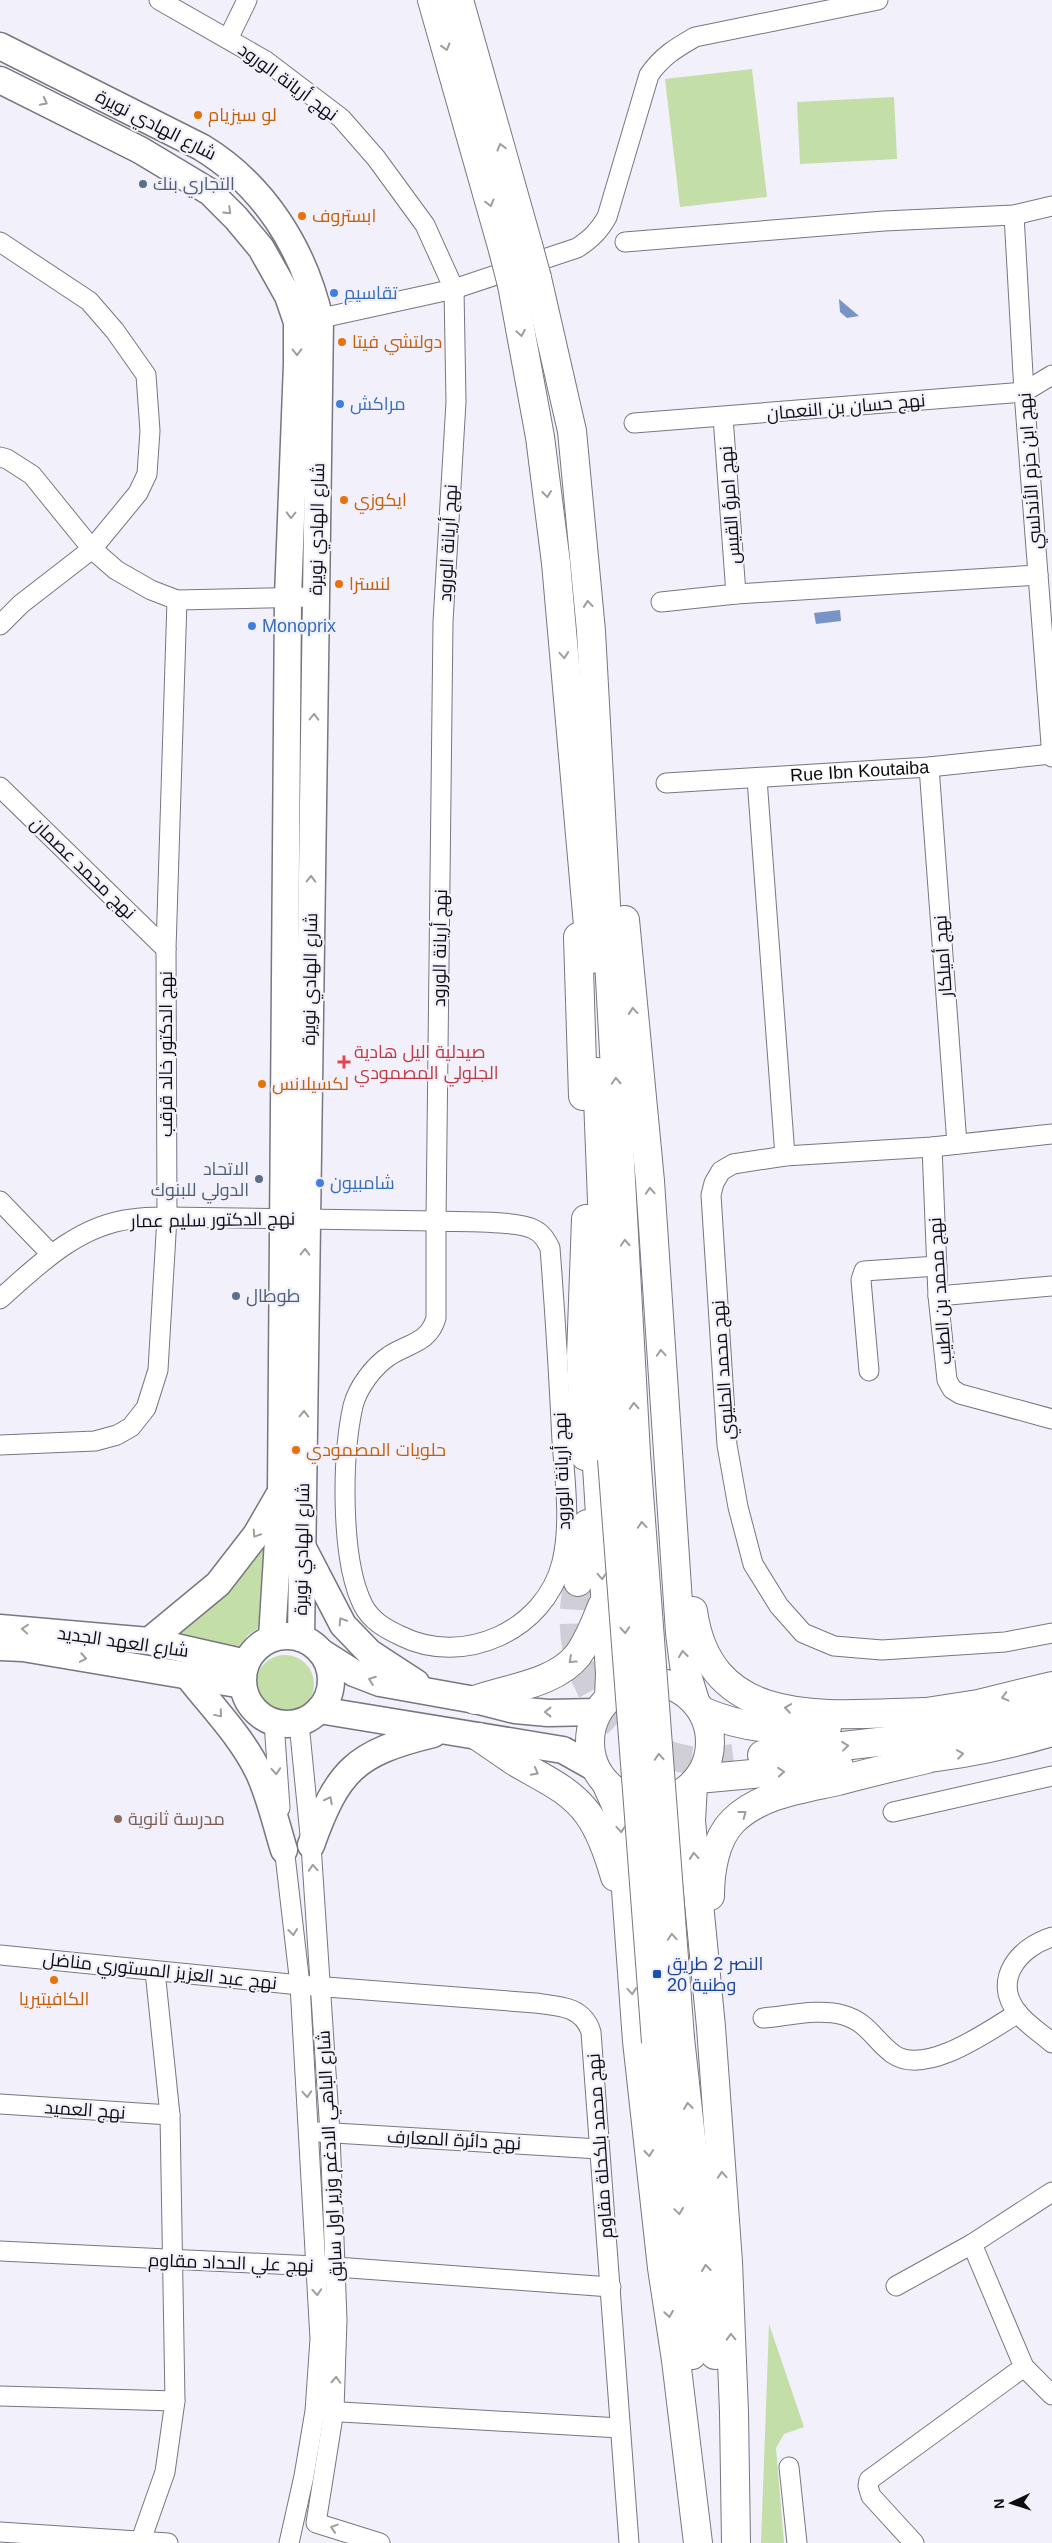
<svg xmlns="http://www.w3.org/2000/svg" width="1052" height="2543" viewBox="0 0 1052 2543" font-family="Arial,Cairo,sans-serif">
<rect width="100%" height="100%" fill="#f2f0fa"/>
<g fill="#c3dea6">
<path d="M752 69 767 197 680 207 665 79Z"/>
<path d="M894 97 897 159 800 164 797 102Z"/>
<path d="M265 1536 262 1625 248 1635 239 1650 174 1638Z"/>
<circle cx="285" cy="1684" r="29"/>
<path d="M769 2324 804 2427 784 2434 776 2448 784 2543H761Z"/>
</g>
<g fill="#7893c5">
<path d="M839 299 859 316 847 318 840 312Z"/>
<path d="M840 610 841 621 816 624 814 613Z"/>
</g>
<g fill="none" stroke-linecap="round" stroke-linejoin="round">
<path stroke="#d0ced7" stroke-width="28" stroke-dasharray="28 14" stroke-linecap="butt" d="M578 1582C563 1647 587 1713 647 1745 663 1754 684 1761 702 1761 716 1761 730 1758 744 1757"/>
<g stroke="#78767f" stroke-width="21">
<g id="minor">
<path d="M228 39 247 0"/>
<path d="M1014 215 1024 392 1052 757"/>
<path d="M0 242 89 301 115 331 146 375 150 431 147 474 138 493 92 549 21 604 0 625"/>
<path d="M625 242 884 221 1014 215 1052 206"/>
<path d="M308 321 454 289 577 248C591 239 599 231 607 217L649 75C662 56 676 48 695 37L878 0"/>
<path d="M723 417 736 594"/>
<path d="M634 423 1024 392 1052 375"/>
<path d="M0 457 7 459 32 475 92 549 116 570 151 590 177 600 316 597"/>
<path d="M661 602 736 594 1038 575"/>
<path d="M929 767 957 1144"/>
<path d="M757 779 785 1156"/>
<path id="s1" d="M666 783 929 767 1052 754"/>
<path d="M0 787 166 949"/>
<path d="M1052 1134 932 1147 785 1156 733 1164 721 1171 714 1183 711 1195 727 1445 738 1507 753 1564 779 1606 803 1633 834 1646 882 1650 1005 1642 1052 1633"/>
<path d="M932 1147 938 1296 947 1380 952 1389 960 1394 1052 1419"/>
<path d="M0 1201 51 1254"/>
<path d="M436 1221C457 1222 516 1220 533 1229 542 1233 546 1240 550 1248 555 1313 559 1377 562 1441 565 1481 571 1523 562 1562 545 1631 463 1667 401 1636 386 1629 371 1621 363 1605 340 1559 342 1456 353 1406 358 1387 373 1367 389 1356 409 1343 429 1343 436 1318Z"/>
<path d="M938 1296 1052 1286"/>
<path d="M0 1299C38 1265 78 1225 132 1219 143 1217 155 1217 167 1217L436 1221 443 622 456 402 454 289 425 225 376 158 341 118 266 61 159 0"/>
<path d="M869 1371 861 1280 864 1271 937 1266"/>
<path d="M0 1445 95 1441 117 1435 131 1427 146 1408 158 1370 167 1217 166 949 177 600"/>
<path d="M274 1722 280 1808"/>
<path d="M299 1723 311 1845 330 2133 337 2320 334 2410 316 2523 380 2543"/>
<path d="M893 1812 1052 1776"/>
<path d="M283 1838 300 1985 320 2339 315 2411 304 2476 289 2543"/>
<path d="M1052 1937C1019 1947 992 1980 1017 2012 1026 2024 1041 2033 1052 2043"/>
<path d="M0 1955 300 1985 535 2003C559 2006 583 2006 591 2032L629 2543"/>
<path d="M763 2018C788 2016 819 2008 843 2015 868 2022 874 2040 893 2054 926 2077 990 2030 1018 2013"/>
<path d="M0 2104 170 2115"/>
<path d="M318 2132 599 2149"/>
<path d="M972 2244 1024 2367 1052 2395"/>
<path d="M0 2251 336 2267 611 2287"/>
<path d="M896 2286 972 2244 1052 2192"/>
<path d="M0 2396 175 2401"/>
<path d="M324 2411 620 2428"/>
<path d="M789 2467 797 2543"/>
<path d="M0 2532 168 2543"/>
<path d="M140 2543 165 2472 175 2401 170 2115 155 1971"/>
<path d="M914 2543 871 2496 868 2486 869 2480 1024 2367"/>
</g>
</g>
<g stroke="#78767f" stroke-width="29">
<g id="secondary">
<path d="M0 46 201 147C264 185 304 249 320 320L301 1638"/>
<path d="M0 80 140 150 210 192 236 218 261 248 288 296 297 322V364L288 597 281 1492 272 1638"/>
<path d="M303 1548 343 1625 370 1653 416 1683"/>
<path d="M0 1628 149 1641 246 1663"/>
<circle cx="287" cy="1680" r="44"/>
<path d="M149 1641 218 1584 256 1535 278 1497"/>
<path d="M0 1647 23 1648 243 1685"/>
<path d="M321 1652 354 1673 380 1683 475 1700 515 1710 548 1713 597 1712"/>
<path d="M188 1676C212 1707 242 1737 259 1773 270 1797 276 1824 284 1850"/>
<path d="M319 1710 563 1750 595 1768"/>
<path d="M311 1845C338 1770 355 1753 433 1734"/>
</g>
</g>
<g stroke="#78767f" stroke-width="30">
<g id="trunk">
<path d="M432 0 503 250"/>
<path d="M459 0 528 245"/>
<path d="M537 278 572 431 591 631 636 1454"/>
<path d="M512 285 540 437 556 563 591 959"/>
<path d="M625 920 650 1181 680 1633 684 1665 695 1701"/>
<path d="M578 937 583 1096"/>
<path d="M597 1072 612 1459"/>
<path d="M595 1434 610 1674 609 1696"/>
<path d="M585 1456 581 1356 586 1219"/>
<path d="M578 1582 587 1524"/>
<path d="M693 1611C710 1733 831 1714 924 1712"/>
<circle cx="650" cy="1742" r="60"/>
<path d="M475 1700C508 1688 555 1684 578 1655 589 1640 595 1623 602 1606"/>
<path d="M702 1711C750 1731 776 1729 827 1727"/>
<path d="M907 1715 978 1704 1052 1686"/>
<path d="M479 1737C491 1745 502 1753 514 1761 540 1777 569 1788 588 1814 601 1832 609 1856 615 1877"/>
<path d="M762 1755 922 1737 967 1730 1052 1712"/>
<path d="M909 1760C958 1756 1005 1746 1052 1732"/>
<path d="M698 1779 839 1766"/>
<path d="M606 1783 615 1803 621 1821 637 2041 662 2268 676 2360 698 2543"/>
<path d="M693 1785 691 1821 711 2027 728 2262 734 2412 736 2543"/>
<path d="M710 1896C710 1871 715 1839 733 1821 760 1794 803 1789 838 1781 868 1773 897 1766 927 1759"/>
<path d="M680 2038 715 2355"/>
<path d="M656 2042 681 2231 692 2355"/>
</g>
</g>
<use href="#minor" stroke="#fff" stroke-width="19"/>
<use href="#secondary" stroke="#fff" stroke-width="26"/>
<use href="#trunk" stroke="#fff" stroke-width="28"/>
<g stroke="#78767f" stroke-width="30" stroke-linecap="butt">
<g id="trunk-bridge">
<path d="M528 245 537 278"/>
<path d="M503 250 512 285"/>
<path d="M636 1454 680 2038"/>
<path d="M612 1459 656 2042"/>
</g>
</g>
<use href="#trunk-bridge" stroke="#fff" stroke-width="28"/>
</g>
<defs><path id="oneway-chevron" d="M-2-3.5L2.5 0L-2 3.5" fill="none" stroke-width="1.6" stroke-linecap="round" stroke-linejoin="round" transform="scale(1.25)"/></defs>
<g stroke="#9e9e9f">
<use href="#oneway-chevron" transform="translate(446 47) rotate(73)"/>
<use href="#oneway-chevron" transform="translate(44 102) rotate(27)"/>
<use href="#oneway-chevron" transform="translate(501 147) rotate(-105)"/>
<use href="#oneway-chevron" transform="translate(490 203) rotate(75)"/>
<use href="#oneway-chevron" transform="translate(228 211) rotate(44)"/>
<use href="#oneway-chevron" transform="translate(521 333) rotate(80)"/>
<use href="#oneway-chevron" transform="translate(297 352) rotate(89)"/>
<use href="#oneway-chevron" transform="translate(547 494) rotate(83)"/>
<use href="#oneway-chevron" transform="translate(291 515) rotate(92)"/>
<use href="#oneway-chevron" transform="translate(588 604) rotate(-95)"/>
<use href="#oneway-chevron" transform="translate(564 655) rotate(85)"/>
<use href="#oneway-chevron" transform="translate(314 717) rotate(-89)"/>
<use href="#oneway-chevron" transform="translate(311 879) rotate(-89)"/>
<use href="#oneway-chevron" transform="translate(633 1011) rotate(-95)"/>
<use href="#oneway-chevron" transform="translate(616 1081) rotate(-93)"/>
<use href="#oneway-chevron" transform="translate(650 1191) rotate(-94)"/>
<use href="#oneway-chevron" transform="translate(625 1243) rotate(-93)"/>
<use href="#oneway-chevron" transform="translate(305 1252) rotate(-89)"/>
<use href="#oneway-chevron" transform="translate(661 1353) rotate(-94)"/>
<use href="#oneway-chevron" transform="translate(634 1406) rotate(-93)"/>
<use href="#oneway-chevron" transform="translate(304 1414) rotate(-89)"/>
<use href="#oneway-chevron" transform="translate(642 1525) rotate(-94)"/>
<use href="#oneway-chevron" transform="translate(256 1534) rotate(123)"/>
<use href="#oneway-chevron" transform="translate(602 1576) rotate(86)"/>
<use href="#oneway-chevron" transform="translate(342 1621) rotate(-122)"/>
<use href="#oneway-chevron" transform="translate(25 1629) rotate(-175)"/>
<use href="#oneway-chevron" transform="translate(625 1630) rotate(86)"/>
<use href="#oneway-chevron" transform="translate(683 1654) rotate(-97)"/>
<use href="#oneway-chevron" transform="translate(83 1658) rotate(10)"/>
<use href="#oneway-chevron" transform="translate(572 1660) rotate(138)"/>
<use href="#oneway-chevron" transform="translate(372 1680) rotate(-160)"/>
<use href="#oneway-chevron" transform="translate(1005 1697) rotate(166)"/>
<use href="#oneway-chevron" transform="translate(788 1708) rotate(-172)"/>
<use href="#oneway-chevron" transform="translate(548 1712) rotate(-180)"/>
<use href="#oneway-chevron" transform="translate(219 1714) rotate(50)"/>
<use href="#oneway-chevron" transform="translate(845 1746) rotate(-6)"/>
<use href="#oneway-chevron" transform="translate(960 1754) rotate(-8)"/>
<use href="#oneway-chevron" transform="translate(659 1757) rotate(-94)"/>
<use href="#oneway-chevron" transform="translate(276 1771) rotate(86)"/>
<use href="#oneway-chevron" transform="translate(535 1772) rotate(28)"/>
<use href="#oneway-chevron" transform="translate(781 1772) rotate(-5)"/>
<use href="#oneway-chevron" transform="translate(329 1800) rotate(-63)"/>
<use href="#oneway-chevron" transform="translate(743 1814) rotate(-37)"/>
<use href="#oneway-chevron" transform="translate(621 1829) rotate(86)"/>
<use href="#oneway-chevron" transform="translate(694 1856) rotate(-95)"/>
<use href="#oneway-chevron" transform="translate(313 1868) rotate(-94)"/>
<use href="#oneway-chevron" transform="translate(293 1932) rotate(83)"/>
<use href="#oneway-chevron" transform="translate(672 1937) rotate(-94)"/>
<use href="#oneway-chevron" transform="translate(632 1991) rotate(85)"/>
<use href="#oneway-chevron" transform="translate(307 2094) rotate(86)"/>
<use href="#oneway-chevron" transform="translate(688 2106) rotate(-97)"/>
<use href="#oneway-chevron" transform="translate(649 2153) rotate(84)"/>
<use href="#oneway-chevron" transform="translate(722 2175) rotate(-94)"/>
<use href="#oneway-chevron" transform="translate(679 2211) rotate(82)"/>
<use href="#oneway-chevron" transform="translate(706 2268) rotate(-96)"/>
<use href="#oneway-chevron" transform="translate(317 2292) rotate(86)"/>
<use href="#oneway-chevron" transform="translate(669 2314) rotate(81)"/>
<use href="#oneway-chevron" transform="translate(731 2337) rotate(-92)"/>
<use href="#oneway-chevron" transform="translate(336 2380) rotate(-87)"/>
<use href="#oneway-chevron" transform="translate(334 2528) rotate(-162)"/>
</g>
<g fill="#e8710a" stroke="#f2f0fa" stroke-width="2">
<circle cx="198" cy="115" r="5"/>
<circle cx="302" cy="216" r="5"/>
<circle cx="342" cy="342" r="5"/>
<circle cx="344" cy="500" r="5"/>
<circle cx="339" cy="584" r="5"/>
<circle cx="262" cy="1084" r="5"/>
<circle cx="296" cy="1450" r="5"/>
<circle cx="54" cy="1980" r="5"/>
</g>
<g fill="#5c6f8a" stroke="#f2f0fa" stroke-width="2">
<circle cx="143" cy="184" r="5"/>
<circle cx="259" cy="1179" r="5"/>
<circle cx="236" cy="1296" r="5"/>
</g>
<g fill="#3f7fe0" stroke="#f2f0fa" stroke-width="2">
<circle cx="334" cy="293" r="5"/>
<circle cx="340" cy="404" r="5"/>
<circle cx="252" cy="626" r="5"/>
<circle cx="320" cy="1183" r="5"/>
</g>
<path fill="#e0444e" stroke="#f2f0fa" stroke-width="2" d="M341.5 1054.5h5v5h5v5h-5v5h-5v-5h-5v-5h5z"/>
<circle fill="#8d6e63" stroke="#f2f0fa" stroke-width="2" cx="118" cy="1819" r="5"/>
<rect fill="#1a4fb4" stroke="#f2f0fa" stroke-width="2" x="652" y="1969" width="10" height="10" rx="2.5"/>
<g text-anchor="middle" stroke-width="4.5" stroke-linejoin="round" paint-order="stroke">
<g font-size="18" fill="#0d0c0f" stroke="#f2f0fa">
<text transform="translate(288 82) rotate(36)" y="6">نهج أريانة الورود</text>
<text transform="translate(156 125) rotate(27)" y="6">شارع الهادي نويرة</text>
<text transform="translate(846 407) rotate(-5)" y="6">نهج حسان بن النعمان</text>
<text transform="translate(1030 471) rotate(-94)" y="6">نهج ابن حزم الأندلسي</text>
<text transform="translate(730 505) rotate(-94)" y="6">نهج امرؤ القيس</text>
<text transform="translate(317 529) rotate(-89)" y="6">شارع الهادي نويرة</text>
<text transform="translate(448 543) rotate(-87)" y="6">نهج أريانة الورود</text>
<text dy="6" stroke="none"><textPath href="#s1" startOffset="194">Rue Ibn Koutaiba</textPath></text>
<text transform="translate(83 868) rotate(44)" y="6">نهج محمد عصمان</text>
<text transform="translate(440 948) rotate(-89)" y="6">نهج أريانة الورود</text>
<text transform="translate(943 956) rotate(-94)" y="6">نهج أميلكار</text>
<text transform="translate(310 979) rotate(-89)" y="6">شارع الهادي نويرة</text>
<text transform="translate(166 1054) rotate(-90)" y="6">نهج الدكتور خالد قرقب</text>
<text transform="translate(213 1220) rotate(-1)" y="6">نهج الدكتور سليم عمار</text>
<text transform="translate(940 1291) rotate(-94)" y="6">نهج محمد بن الطيب</text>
<text transform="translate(723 1370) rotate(-94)" y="6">نهج محمد الحليوي</text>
<text transform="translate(562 1471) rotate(-92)" y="6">نهج أريانة الورود</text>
<text transform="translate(302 1549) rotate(-89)" y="6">شارع الهادي نويرة</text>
<text transform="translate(123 1642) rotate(8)" y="6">شارع العهد الجديد</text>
<text transform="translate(160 1971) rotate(6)" y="6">نهج عبد العزيز المستوري مناضل</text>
<text transform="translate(85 2110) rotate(4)" y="6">نهج العميد</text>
<text transform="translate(454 2140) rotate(3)" y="6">نهج دائرة المعارف</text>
<text transform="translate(600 2146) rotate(-94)" y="6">نهج محمد بلكحلة مقاوم</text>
<text transform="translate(330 2156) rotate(-93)" y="6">شارع الباهي الادغم وزير اول سابق</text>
<text transform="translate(231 2263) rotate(2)" y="6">نهج علي الحداد مقاوم</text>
</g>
<g font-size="18" fill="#c56008" stroke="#f2f0fa" text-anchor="start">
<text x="208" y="121">لو سيزيام</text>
<text x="312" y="222">ابستروف</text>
<text x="352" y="348">دولتشي فيتا</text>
<text x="354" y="506">ايكوزي</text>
<text x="349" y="590">لنسترا</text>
<text x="272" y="1090">لكسيلانس</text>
<text x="306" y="1456">حلويات المصمودي</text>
<text x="54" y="2005" text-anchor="middle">الكافيتيريا</text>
</g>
<g font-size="18" fill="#4e5e75" stroke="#f2f0fa" text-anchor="start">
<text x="153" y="190">التجاري بنك</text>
<text x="249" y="1175" text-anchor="end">الاتحاد<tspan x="249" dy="21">الدولي للبنوك</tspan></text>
<text x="246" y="1302">طوطال</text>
</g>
<g font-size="18" fill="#366cbe" stroke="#f2f0fa" text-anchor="start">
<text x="344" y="299">تقاسيم</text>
<text x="350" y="410">مراكش</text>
<text x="262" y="632">Monoprix</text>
<text x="330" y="1189">شامبيون</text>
</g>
<g font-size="18" fill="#be3a42" stroke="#f2f0fa" text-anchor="start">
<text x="354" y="1058">صيدلية اليل هادية<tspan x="354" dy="21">الجلولي المصمودي</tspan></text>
</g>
<g font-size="18" fill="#785e54" stroke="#f2f0fa" text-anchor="start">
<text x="128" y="1825">مدرسة ثانوية</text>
</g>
<g font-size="18" fill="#164399" stroke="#f2f0fa" text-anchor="start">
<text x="667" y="1970">النصر 2 طريق<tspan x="667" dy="21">وطنية 20</tspan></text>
</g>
</g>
<g transform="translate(1012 2503) rotate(266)" stroke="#f2f0fa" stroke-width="4" paint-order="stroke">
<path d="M0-4L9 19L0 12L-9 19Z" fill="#0d0c0f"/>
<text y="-8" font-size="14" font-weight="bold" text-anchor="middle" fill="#0d0c0f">N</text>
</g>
</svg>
